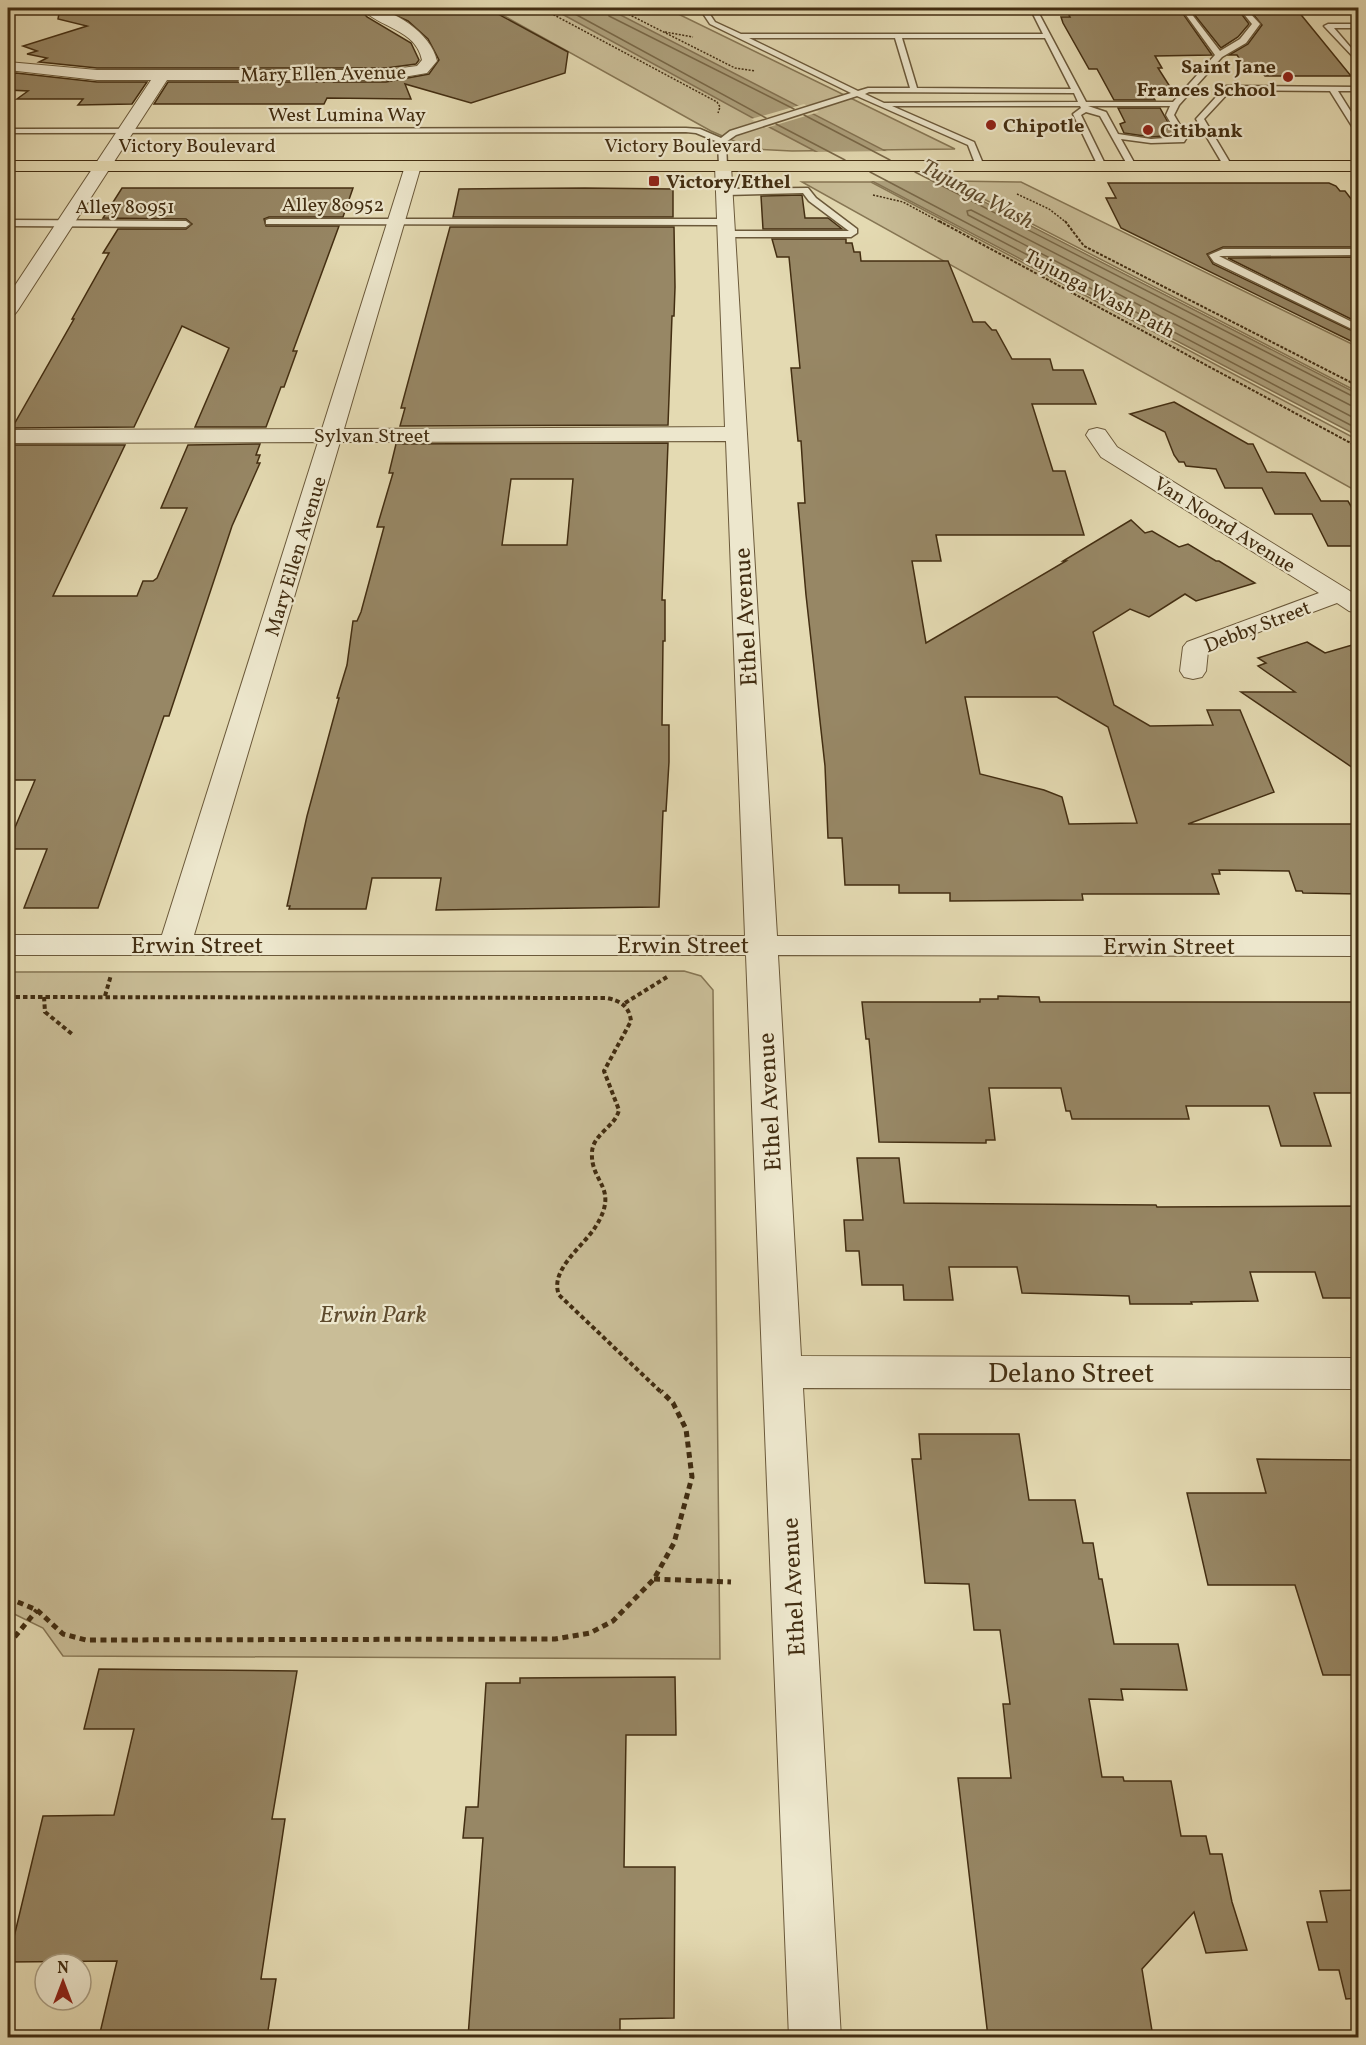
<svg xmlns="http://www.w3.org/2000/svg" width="1366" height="2045" viewBox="0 0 1366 2045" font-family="Vollkorn,serif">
<rect width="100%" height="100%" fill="#e4dab2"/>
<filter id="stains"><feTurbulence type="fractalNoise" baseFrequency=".00333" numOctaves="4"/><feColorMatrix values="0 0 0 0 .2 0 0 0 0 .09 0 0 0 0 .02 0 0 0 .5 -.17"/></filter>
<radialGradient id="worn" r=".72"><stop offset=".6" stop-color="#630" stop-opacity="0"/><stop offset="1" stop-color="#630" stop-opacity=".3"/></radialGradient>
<g fill="#c9bd97" stroke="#867654" stroke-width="1.5">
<path d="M490 8H666L955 149 792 151 752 149 711 131Z"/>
<path d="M949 181 1021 182 1358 347V392Z"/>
<path d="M802 182H871L1358 440V492Z"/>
<path d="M684 971 701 976 713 990 720 1659 63 1656 43 1628 8 1611V972Z"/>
</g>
<path fill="#ada07c" stroke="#837252" stroke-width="1.5" d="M551 8H607L1358 394V436L771 128Z"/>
<g fill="#e4dab2">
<path d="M804 104 819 112 766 128 751 119Z"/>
<path d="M894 151 950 181H866L810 152Z"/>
</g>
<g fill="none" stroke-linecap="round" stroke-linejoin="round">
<g stroke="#786747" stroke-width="1.5">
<path d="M564 8 766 118"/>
<path d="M606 8 609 16 794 109"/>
<path d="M804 115 890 160"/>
<path d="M776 124 845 160"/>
<path d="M870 172 1358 429"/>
<path d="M915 172 1358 399"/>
<path d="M1358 407 1350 405 971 210 967 211 968 215 1358 420"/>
</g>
</g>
<g fill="#978765" stroke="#432e12" stroke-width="1.5" fill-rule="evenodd">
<path d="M60 8H359L367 17 411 43 419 60 416 64 386 68H97L39 62 47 58 27 54 37 51 23 46 87 26 58 19Z"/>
<path d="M379 8H487L568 52 565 73 471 103 405 84 411 99 327 98 324 104H154L168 82H386L429 74 439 60 428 39 408 21Z"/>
<path d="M1065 8H1179L1212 55 1155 56 1162 68H1158L1174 93H1151L1155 100H1114L1097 69H1089L1063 23 1061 17H1070Z"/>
<path d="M1189 8H1237L1249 24 1238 37 1221 48Z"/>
<path d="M1248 8H1271L1278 11H1298L1351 76H1265L1261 71H1248L1237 55H1229L1248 44 1262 25Z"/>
<path d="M16 73 97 82H147L132 104 78 105 83 99H17L28 91 8 90V77Z"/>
<path d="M1118 108H1160L1175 135 1151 137 1124 133 1120 124 1125 122Z"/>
<path d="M1108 183H1329L1336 186 1340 191H1345L1359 209V247H1223L1207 254 1213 264 1359 334V345L1121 228 1106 198H1116Z"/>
<path d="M122 188H353L343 217H269L264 219 266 226H339L293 351H297L284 387H281L266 427H195L229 348 182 326 134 427 12 428 74 319H72L109 253H103L118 229H186L192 224 186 219 103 218Z"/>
<path d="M585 188 673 189V217H453L459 189Z"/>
<path d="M802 195 805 218H828L842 229H763L761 196Z"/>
<path d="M450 227H674L675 287 674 316H672L668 425 400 426 405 408H401Z"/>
<path d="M772 239H846V243H852L854 252H860L861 261H948L973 322H985L992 330H996L1012 359H1050L1053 370H1083L1096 404H1032L1053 471H1065L1084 535H936L941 561H912L926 643 1066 561H1063L1131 520 1145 533 1152 531 1179 547 1188 544 1216 561H1219L1255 583 1196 601 1185 594 1149 617 1130 609 1093 632 1114 705 1150 726 1213 725 1207 710H1240L1274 792 1188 824H1359V894L1303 893 1302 891H1296L1289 871 1219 870 1220 874H1212L1219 894H1082L1083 900 950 901V893H899V885H845L842 838H828L825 766 806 595 798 503H805L801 441H798L791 368H800L789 257H777ZM965 697H1057L1108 727 1137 823 1069 824 1062 797 1044 790 980 774Z"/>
<path d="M1358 257 1359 323 1228 258Z"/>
<path d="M1174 402 1248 444H1253L1267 472 1305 473 1321 501H1348L1359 520V546H1328L1312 514H1275L1262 488H1225L1216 469 1186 466 1184 462H1179L1174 455 1165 432 1130 414Z"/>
<path d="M668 443 662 600H665V641H663L662 725H669V762L666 811H663L659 907 436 910 441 878H372L366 909H289L290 906H287L307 816 339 698H337L347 665 353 621H357L361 612 384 527H377L393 473H389L396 444ZM511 479H573L567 545H502Z"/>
<path d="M260 444 256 455H260L257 463H260L232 526 169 716H164L98 908H24L47 849H8V844L35 780H8V445H125L53 596H137L143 581H153L157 578 187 508H161L188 445Z"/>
<path d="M1307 642 1325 653 1359 643V772L1241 692H1295L1258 666 1266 663 1258 658Z"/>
<path d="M998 996 1039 997 1040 1002H1359V1093H1314L1331 1146H1281L1269 1106H1186L1189 1119H1072L1070 1111H1066L1061 1088H989L995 1140H986V1143L879 1142 869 1039H866L862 1002H980V999H998Z"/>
<path d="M857 1158H899L904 1203 1156 1205 1157 1207 1359 1206V1298H1323L1315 1272H1250L1258 1301 1191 1302 1192 1304H1130L1129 1296 1022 1293 1017 1267H949L953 1300H904L903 1285H862L859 1251H846L844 1220H863Z"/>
<path d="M919 1434H1019L1029 1500H1075L1083 1543H1093L1099 1579H1102L1114 1644H1178L1187 1690 1121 1689 1123 1700 1089 1699 1102 1777H1123L1124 1781H1171L1181 1836H1206L1210 1854H1222L1232 1902 1247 1950 1206 1953 1194 1912 1142 1969 1153 2037H988L958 1778H1011L1003 1704H1010L1000 1630H974L969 1584 925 1583 912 1459H921Z"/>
<path d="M1257 1459 1359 1460V1675H1323L1295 1585H1208L1187 1493H1266Z"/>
<path d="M99 1669 297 1671 272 1819H285L261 1979H276L267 2037H99L117 1961 8 1962 43 1816 114 1815 134 1729H84Z"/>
<path d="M675 1677 676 1735H626L624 1867H675L674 2018 620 2019V2037H468L483 1838H463L466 1807H478L486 1683H520V1678Z"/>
<path d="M1359 1890V1998L1346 1999 1339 1970H1319L1307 1922H1327L1320 1891Z"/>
</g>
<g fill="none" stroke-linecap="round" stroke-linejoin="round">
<g stroke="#6b593a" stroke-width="3">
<g id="lane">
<path d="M694 8 707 10 715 22 741 34H1043L1030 8H1036L1086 102H1173L1215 55 1181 8H1187L1220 51 1240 39 1252 24 1239 8H1245L1260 24 1246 43 1222 57 1179 105 1174 115 1187 137 1184 142 1151 143 1121 139 1136 166 1132 169 1128 166 1100 116 1086 112 1081 115 1106 166 1099 168 1073 114 1081 108 1080 106H892L974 142 984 166 980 169 976 166 968 145 857 96 736 135 726 142 727 166 723 169 719 166 718 142 696 133 686 132 8 133V129L686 128 700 129 721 138 730 131 851 93 710 24 702 12ZM749 38H895L910 88H868L858 91ZM902 38H1045L1071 89 917 88ZM869 92 1074 93 1078 102 884 103 865 94ZM1088 106H1170L1166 115 1179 137 1151 139 1118 134 1106 112Z"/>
<path d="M1358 24V28H1334L1358 56V62L1324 26 1328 24Z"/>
<path d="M1226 86 1358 87V91H1338L1358 123V131H1355L1330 91 1231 90 1204 119 1232 166 1225 168 1196 119Z"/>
<path d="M808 188 816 198 857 229V233L851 237H728L723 234 728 231H849L809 201 803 193 726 195 722 192 726 189Z"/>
<path d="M269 219H727L731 222 727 225 266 224V220Z"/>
<path d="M8 220 186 221 190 224 186 227 8 226Z"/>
<path d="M1223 249H1358V255L1219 256 1358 325V332L1214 262 1209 255Z"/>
</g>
</g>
<g stroke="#6b593a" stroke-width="2">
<g id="street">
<path d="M361 8C389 5 431 32 437 61L427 73 386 80H167L18 310 15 314 8 316V296L151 80H97L8 70V62L97 70H386L417 66 422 60C416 29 379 28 361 8Z"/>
<path d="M413 161 421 166 344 429 725 427 715 166 723 161 731 166 777 936H1358V956L778 955 801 1356 1358 1358V1389L803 1388 841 2038H789L746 955H8V935H162L318 442 8 443V430L322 429 405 166ZM726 441 745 936 194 935 340 442Z"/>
<path d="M1097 428 1105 430 1117 447 1358 596V613L1349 611 1337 603 1208 651 1206 671 1202 677 1193 679 1184 677 1180 671 1183 647 1187 642 1319 593 1101 457 1086 435 1089 430Z"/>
</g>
</g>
<g stroke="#432e12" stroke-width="2">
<rect id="primary" x="8" y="161" width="1350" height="10"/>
</g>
<g stroke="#432e12" stroke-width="1.5" stroke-dasharray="2 1.5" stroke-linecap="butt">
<path d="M541 8 717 102 720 107 718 113"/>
<path d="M616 8 735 68 755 71"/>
<path d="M665 32 693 37"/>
<path d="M1017 194 1049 209 1067 223"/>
<path d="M873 195 903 202 942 223"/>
</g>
<g stroke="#432e12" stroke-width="2" stroke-dasharray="3 1.5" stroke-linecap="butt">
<path d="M939 221 1358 447"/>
<path d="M1065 221 1084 246 1358 386"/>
</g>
<g stroke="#432e12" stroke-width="4" stroke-dasharray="4.5 3" stroke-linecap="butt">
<path d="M105 996 111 975"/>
<path d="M8 997 607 998C621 1001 629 1006 631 1021L604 1071 619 1110C615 1127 593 1134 592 1152 590 1183 620 1187 596 1226 583 1247 549 1270 559 1295L662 1393"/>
<path d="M44 997 45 1012 72 1034"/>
<path d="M625 1003 667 977"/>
</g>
<g stroke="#432e12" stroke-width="5" stroke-dasharray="6 4.5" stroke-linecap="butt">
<path d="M654 1579 731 1582"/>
<path d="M8 1598 37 1610 63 1634 86 1640 555 1639 590 1633 613 1621 654 1579 674 1543 692 1477 686 1429 673 1403 661 1391"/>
<path d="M8 1645 37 1610"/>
</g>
<use href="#lane" fill="#ede7cd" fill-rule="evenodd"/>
<use href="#street" fill="#ede7cd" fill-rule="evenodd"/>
<use href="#primary" fill="#e4dab2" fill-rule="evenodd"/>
</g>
<g fill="#8f2418" stroke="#ede7cd" stroke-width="2">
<circle cx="1288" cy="77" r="6"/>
<circle cx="991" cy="125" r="6"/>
<circle cx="1148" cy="130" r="6"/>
<rect x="648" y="175" width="12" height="12" rx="3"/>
</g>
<g text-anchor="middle" stroke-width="4.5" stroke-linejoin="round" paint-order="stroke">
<g font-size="20" font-weight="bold" fill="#432e12" stroke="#ede7cd" text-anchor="start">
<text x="1276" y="73" text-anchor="end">Saint Jane<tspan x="1276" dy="23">Frances School</tspan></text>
<text x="1003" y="132">Chipotle</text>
<text x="1160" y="137">Citibank</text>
<text x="666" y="188">Victory/Ethel</text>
</g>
<g font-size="20" fill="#432e12" stroke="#ede7cd">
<text transform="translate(323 73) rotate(-1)" y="7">Mary Ellen Avenue</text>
<text x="347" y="121">West Lumina Way</text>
<text x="197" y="152">Victory Boulevard</text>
<text x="683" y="152">Victory Boulevard</text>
<text x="333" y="211">Alley 80952</text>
<text x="125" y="213">Alley 80951</text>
<text transform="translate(1100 293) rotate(28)" y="7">Tujunga Wash Path</text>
<text x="372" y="442">Sylvan Street</text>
<text transform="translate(1225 524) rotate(32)" y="7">Van Noord Avenue</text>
<text transform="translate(295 556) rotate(-73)" y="7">Mary Ellen Avenue</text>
<text transform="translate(1257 626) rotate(-21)" y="7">Debby Street</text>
</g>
<g font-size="22" font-style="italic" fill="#5e4a2c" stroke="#ede7cd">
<text transform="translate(978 193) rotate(28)" y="8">Tujunga Wash</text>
</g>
<g font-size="24" fill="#432e12" stroke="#ede7cd">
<text transform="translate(745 617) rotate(-93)" y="8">Ethel Avenue</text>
<text x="197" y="953">Erwin Street</text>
<text x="683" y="953">Erwin Street</text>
<text x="1169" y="954">Erwin Street</text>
<text transform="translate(769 1102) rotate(-93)" y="8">Ethel Avenue</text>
<text transform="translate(793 1587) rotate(-93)" y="8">Ethel Avenue</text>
</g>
<g font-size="24" font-style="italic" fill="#5e4b2d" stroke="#ede7cd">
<text x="373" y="1322">Erwin Park</text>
</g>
<g font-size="28" fill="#432e12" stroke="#ede7cd">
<text x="1071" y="1382">Delano Street</text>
</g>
</g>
<rect width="1366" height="2045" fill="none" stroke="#e4dab2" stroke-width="30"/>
<rect x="9" y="9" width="1348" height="2027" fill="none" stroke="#432e12" stroke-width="3"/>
<rect x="15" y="15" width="1336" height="2015" fill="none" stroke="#432e12" stroke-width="1.5"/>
<g transform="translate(63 1982)"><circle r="28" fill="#ede7cd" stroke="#a99d82" stroke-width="1.5"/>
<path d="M0-4.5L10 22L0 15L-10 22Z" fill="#8f2418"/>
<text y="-9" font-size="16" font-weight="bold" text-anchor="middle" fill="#432e12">N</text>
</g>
<rect width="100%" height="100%" filter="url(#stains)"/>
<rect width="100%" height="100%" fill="url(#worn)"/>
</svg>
